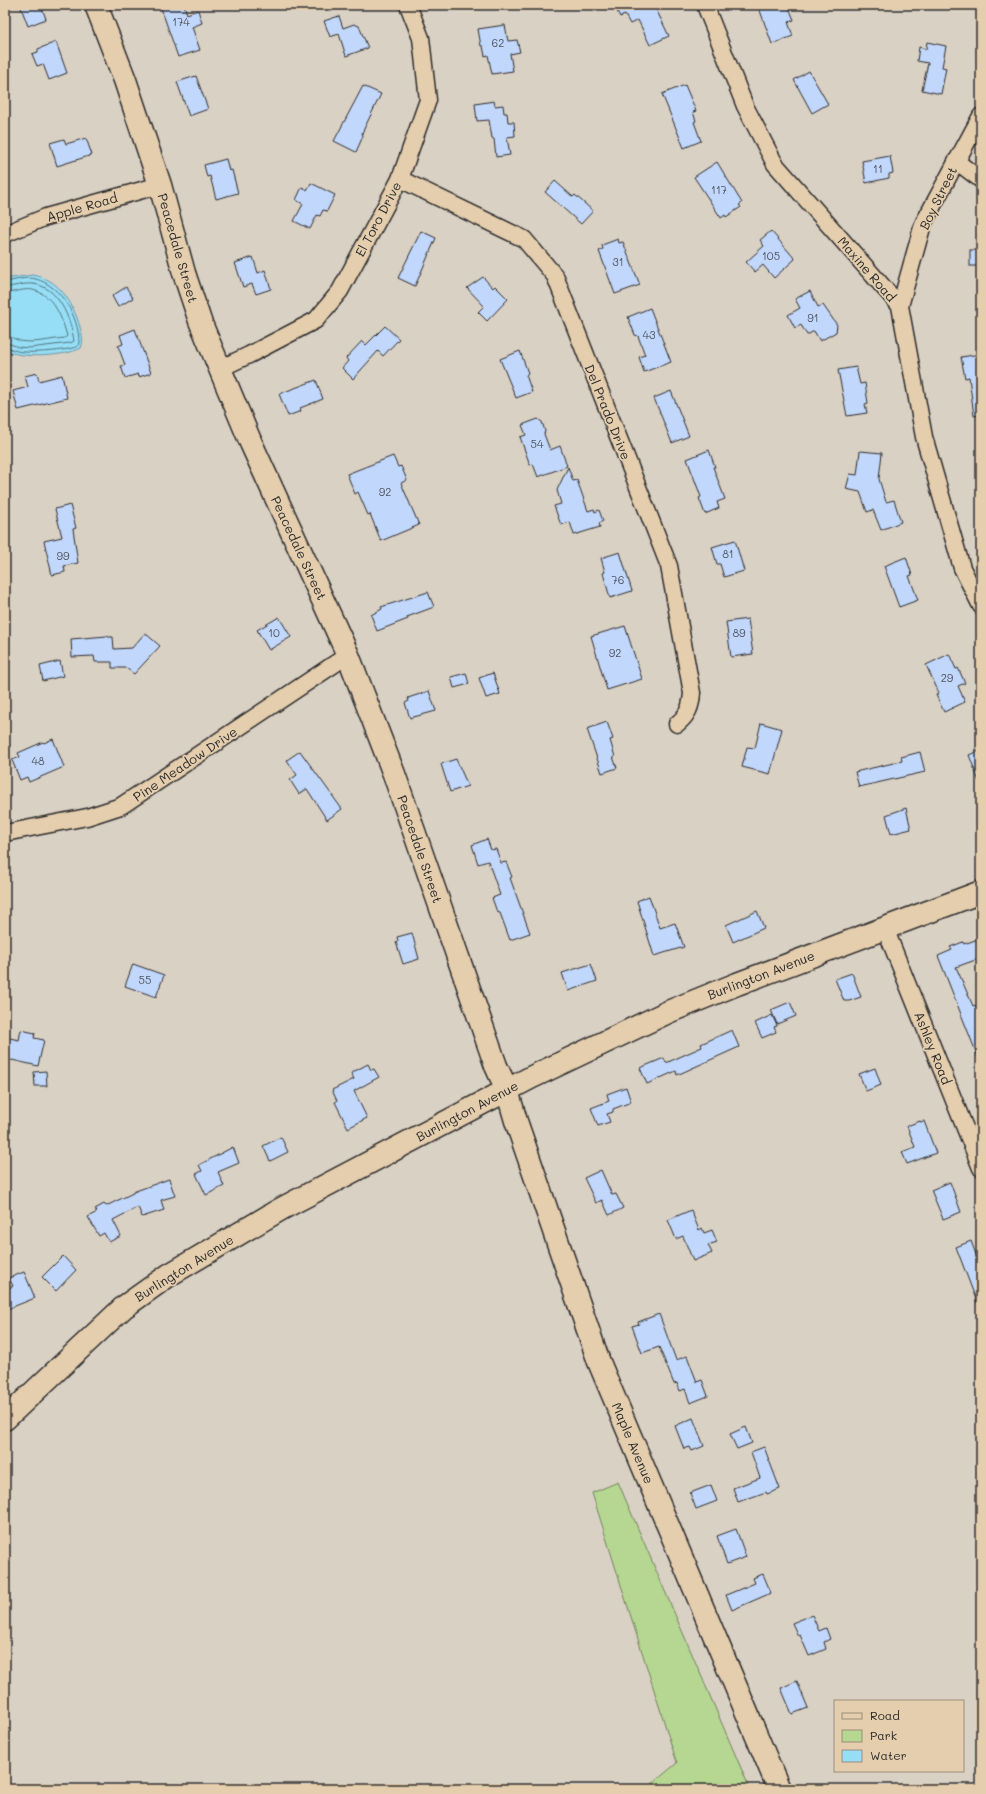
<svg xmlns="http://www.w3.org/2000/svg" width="986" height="1794" viewBox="0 0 986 1794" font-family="Mali,sans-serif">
<rect width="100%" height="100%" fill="#dad1c5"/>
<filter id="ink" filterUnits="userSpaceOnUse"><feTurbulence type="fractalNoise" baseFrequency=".025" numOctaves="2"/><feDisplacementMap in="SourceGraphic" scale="8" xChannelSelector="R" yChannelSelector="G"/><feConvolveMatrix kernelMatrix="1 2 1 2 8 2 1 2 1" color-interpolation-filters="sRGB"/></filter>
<g filter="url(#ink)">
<path fill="#b6d791" stroke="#70815e" d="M618 1482 750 1789H646L677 1763 592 1493Z"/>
<path fill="#95def6" stroke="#6b96a5" d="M32 275C59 278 73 303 80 327 82 335 84 340 81 348 68 356 17 360 5 349V279Z"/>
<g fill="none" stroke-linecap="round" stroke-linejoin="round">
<g stroke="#55737c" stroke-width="1">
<path d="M5 282C14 281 26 276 36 279 61 286 79 317 79 342L78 346C69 351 28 354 17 351 12 350 10 347 5 347"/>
<path d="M5 287C14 287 23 283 33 284 58 286 71 319 74 341L70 343 29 348 18 347 5 342"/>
<path d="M5 293C14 293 24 288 33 290 54 295 62 318 67 336L65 338C51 339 34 344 20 341 14 339 11 336 5 336"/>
</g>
</g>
<g fill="#c1d7fc" stroke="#2b2b2b">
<path d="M20 5H41L46 19 28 26Z"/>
<path d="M169 5H184L187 14 198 10 202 23 192 27 200 50 178 57 161 8Z"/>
<path d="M614 5H654L669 36 650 45 638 20 630 24 625 15 620 17Z"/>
<path d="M758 5H788L794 20 788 22 793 36 772 44Z"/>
<path d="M339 16 343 28 354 24 359 26 368 48 346 56 339 34 330 37 324 21Z"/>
<path d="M505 25 508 41 517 40 520 52 510 54 513 71 492 74 488 55 485 56 483 46H481L478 29Z"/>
<path d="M56 42 67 73 49 80 43 64 37 66 32 54 38 52V49Z"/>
<path d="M927 42 946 46 942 67 946 68 941 94 922 90 928 63 917 61 919 47 926 49Z"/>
<path d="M809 71 828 104 812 113 794 80Z"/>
<path d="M196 76 208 109 189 116 177 82Z"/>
<path d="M685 85 696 111 693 112 696 121 694 122 701 141 684 148 662 94Z"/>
<path d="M363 86 381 94 362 133 363 136 356 152 334 141Z"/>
<path d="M494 101 495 106 503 105 504 113H507L508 122H514L515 136 507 137 510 155 496 157 494 139 492 138 489 120 477 121 475 104Z"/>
<path d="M86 138 92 155 57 166 50 143 64 139 66 144Z"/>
<path d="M890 156 893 173 889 174V178L866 183 862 161Z"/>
<path d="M226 159 229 171 232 170 238 193 216 199 210 176 207 177 204 165Z"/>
<path d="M717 162 742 203 739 205 741 207 726 217 725 215 721 218 694 177Z"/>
<path d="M555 181 573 197 575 195 593 211 581 224 545 192Z"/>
<path d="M311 183 335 195 327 211 323 210 320 216 317 215 310 229 294 221 303 204 296 200 302 187 307 190Z"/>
<path d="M421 231 436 238 415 286 398 278Z"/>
<path d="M771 231 795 259 774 278 763 265 755 272 746 262 764 246 760 240Z"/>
<path d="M618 239 619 243 623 242 640 285 615 294 599 251 603 249 602 245Z"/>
<rect x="970" y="250" width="11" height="16"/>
<path d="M253 257 258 273 265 270 271 289 256 294 252 284 243 287 235 263Z"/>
<path d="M483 277 493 288 495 286 508 299 487 321 478 312 484 306 467 288Z"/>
<path d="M126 287 133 298 118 307 112 296Z"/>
<path d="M810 291 818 307 823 305 837 325 836 332 820 341 814 331 807 335 801 325 795 328 788 315 800 308 795 299Z"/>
<path d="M650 308 671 362 644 372 639 357 645 355 638 336 635 335 628 317Z"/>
<path d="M385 326 399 339 383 356 378 351 353 379 342 368 348 361 346 358 362 341 366 345Z"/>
<path d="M135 329 151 373 139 377 138 374 125 378 121 366 125 365 118 346 123 344 120 335Z"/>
<path d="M520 351 528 373 526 375 532 392 516 398 500 359Z"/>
<path d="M981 354V415L974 416 969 377 965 378 961 357Z"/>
<path d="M856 367 860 384 865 383 868 403 865 404 867 413 847 416 838 370Z"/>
<path d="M37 373 39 381 62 375 67 398 18 410 13 391 28 387 25 376Z"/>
<path d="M316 380 323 399 300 408 301 411 288 416 279 394Z"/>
<path d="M671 391 689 436 672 443 654 398Z"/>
<path d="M538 419 542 422 545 431 544 434 550 450 560 446 567 466 538 477 533 464 530 465 520 437 526 435 522 425Z"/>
<path d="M709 450 715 467H713L725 499 717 502 719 508 705 514 699 498 701 497 687 459Z"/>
<path d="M860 451 882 453 879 479 886 502 894 500 901 522 881 530 873 510 867 512 860 492 846 489 850 474 857 475Z"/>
<path d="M393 456 398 467 401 466 407 480 401 483 419 525 381 541 370 514 368 515 358 492 355 494 347 474Z"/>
<path d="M568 467 573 481 577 480 588 511 594 509 595 512 599 510 603 521 599 523 600 527 574 535 570 522 561 525 554 506 561 504 557 490Z"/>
<path d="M70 505 76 528 73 529 78 563 64 566 65 572 52 575 44 541 62 537 55 509Z"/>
<path d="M735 540 744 571 724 577 720 564H717L712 547Z"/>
<path d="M620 552 632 591 610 598 603 573 605 572 601 558Z"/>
<path d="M906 557 912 575 909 576 918 600 899 607 884 566Z"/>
<path d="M428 592 434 607 407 617 408 619 377 631 371 615 382 609 381 607Z"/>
<path d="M279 617 291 637 269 650 257 630Z"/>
<path d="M748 619 753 654 731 657 726 622Z"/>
<path d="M625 626 642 679 607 690 591 636Z"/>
<path d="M145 633 160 646 134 674 126 668H112V662H95L94 656 72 657 71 639 107 636 108 637H113L114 649 132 648Z"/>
<path d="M949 654 956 669 958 668 965 683 958 686 965 702 944 712 936 695 939 693 926 665Z"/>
<path d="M60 661 63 676 43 681 40 666Z"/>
<path d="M466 673 469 684 454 688 451 677Z"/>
<path d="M493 673 500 694 486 698 479 678Z"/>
<path d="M429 691 436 711 410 718 405 703 409 701 408 698Z"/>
<path d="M607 722 613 739 610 740 615 757H613L617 768 602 773 587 729Z"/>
<path d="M761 723 782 729 770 774 742 767 747 747 755 748Z"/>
<path d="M53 739 64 767 29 782 27 777 20 780 12 760 20 757 18 753 43 742 44 743Z"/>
<path d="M981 750V784H980L969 755Z"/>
<path d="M300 751 342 809 327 820 307 789 299 794 290 780 297 775 287 760Z"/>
<path d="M920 752 925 772 859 787 855 772 902 761 901 757Z"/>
<path d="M456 759 468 786 450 792 441 764Z"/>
<path d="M906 808 911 829 891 834 886 815Z"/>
<path d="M487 839 491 850 496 849 501 863 506 862 512 877 510 878 530 933 510 940 500 913 497 912 492 898 500 895 488 861 478 864 472 845Z"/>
<path d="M649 896 660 928 675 923 684 947 654 956 637 901Z"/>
<path d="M757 911 764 928 733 942 726 925Z"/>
<path d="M412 933 419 959 403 964 396 942 398 941 397 937Z"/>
<path d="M981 938V958L956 967 973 1006 975 1005 976 1008 981 1006 980 1062 938 956 952 950 950 947 963 942 964 944Z"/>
<path d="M133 964 164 975 156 997 125 986Z"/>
<path d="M591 964 597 981 568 991 562 973Z"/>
<path d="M852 973 861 997 849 1001H844L835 979Z"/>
<path d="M790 1002 796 1016 777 1024 771 1010Z"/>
<path d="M772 1015 777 1026 774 1027 776 1032 762 1038 755 1023Z"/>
<path d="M21 1030 35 1033 34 1038 44 1040 38 1066 12 1060 5 1063V1037L19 1040Z"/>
<path d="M732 1030 739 1047 677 1075 676 1071 647 1084 640 1068 664 1058 666 1063 702 1047 701 1044Z"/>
<path d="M368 1064 371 1070 374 1069 379 1077 354 1091 367 1118 348 1128 335 1102 337 1101 332 1090 354 1079 351 1073Z"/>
<path d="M875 1068 881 1085 866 1091 859 1074Z"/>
<path d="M46 1071 47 1086H35L34 1072Z"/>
<path d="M626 1087 631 1102 613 1109V1112L607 1114 610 1122 598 1126 591 1108 609 1101 607 1094Z"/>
<path d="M920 1121V1122L924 1121 936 1153 907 1164 902 1152 915 1147 907 1126Z"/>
<path d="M281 1137 288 1152 270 1161 263 1146Z"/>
<path d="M233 1147 239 1163 218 1172 224 1186 206 1195 196 1174 202 1171 199 1165Z"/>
<path d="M601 1170 612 1195 616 1194 623 1208 609 1215 602 1200 596 1203 584 1178Z"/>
<path d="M169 1179 175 1196 161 1200 164 1210 142 1217 138 1207 113 1220 121 1236 109 1242 104 1233 99 1236 88 1217 97 1212 95 1209 104 1204 106 1206 133 1193V1192Z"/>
<path d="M950 1182 961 1212 943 1219 931 1190Z"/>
<path d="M691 1210 699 1230 702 1228 704 1233 712 1230 717 1242 708 1245 712 1253 693 1261 683 1236 676 1239 668 1220Z"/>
<path d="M971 1241 981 1268 980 1310 956 1247Z"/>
<path d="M63 1256 76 1270 56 1291 42 1277Z"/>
<path d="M24 1272 35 1298 5 1310V1290L13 1286 9 1278Z"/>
<path d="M659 1314 676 1360 687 1356 697 1382 702 1380 708 1396 690 1403 685 1389 680 1391 677 1383 674 1384 659 1347 642 1353 632 1326 639 1324 638 1322Z"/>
<path d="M693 1418 704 1446 692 1451 690 1447 684 1449 675 1426Z"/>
<path d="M746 1427 752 1443 737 1449 730 1434Z"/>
<path d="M764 1447 780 1489 767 1494 766 1492 738 1502 733 1488 760 1478 751 1452Z"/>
<path d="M711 1485 717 1501 696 1509 690 1493Z"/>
<path d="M736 1529 746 1557 727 1564 717 1536Z"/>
<path d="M763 1574 771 1593 732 1610 726 1595 755 1583 753 1578Z"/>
<path d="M812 1615 819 1631 826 1628 830 1639 824 1642 826 1649 809 1656 800 1635 798 1636 792 1623Z"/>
<path d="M797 1681 808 1708 792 1714 781 1688Z"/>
</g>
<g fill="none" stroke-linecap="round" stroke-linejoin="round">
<g stroke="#2b2b2b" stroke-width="19">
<g id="minor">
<path d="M705 5 745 106 775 164 900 306 924 437 962 568 981 606"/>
<path d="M956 161 981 180"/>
<path d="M400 179 524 239 555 276 669 566 692 693C691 707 688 715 677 724"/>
<path d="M5 234 46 217 160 185"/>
<path d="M900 306 923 224 981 116"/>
<path d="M219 369 249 355 316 320 340 291 400 179 428 100 421 38 408 5"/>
<path d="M5 833 87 817 121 806 348 655"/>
<path d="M885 928 981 1168"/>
</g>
</g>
<g stroke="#2b2b2b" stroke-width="25">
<g id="secondary">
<path d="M96 5 125 80 160 185 184 273 200 321 251 443 348 655 394 774 496 1066 507 1090 516 1121 599 1362 779 1789"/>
<path d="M5 1419 124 1307 169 1275 281 1209 532 1077 668 1012 737 984 981 892"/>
</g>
</g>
<use href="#minor" stroke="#e5ceae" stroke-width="16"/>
<use href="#secondary" stroke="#e5ceae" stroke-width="22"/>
</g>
</g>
<g text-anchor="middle" stroke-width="3.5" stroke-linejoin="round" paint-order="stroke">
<g font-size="11" fill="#50565f">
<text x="181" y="26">174</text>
<text x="498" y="47">62</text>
<text x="878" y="173">11</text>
<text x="719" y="194">117</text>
<text x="771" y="260">105</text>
<text x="618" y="266">31</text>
<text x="813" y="322">91</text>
<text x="649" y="339">43</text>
<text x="537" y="448">54</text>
<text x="385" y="496">92</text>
<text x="728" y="558">81</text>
<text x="63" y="560">99</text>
<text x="618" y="584">76</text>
<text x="274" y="637">10</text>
<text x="739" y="637">89</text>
<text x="615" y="657">92</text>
<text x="947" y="682">29</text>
<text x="38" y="765">48</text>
<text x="145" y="984">55</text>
</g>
<g font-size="13" fill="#2b2b2b" stroke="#e5ceae">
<text transform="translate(938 198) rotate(-64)" y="5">Boy Street</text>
<text transform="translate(82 207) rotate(-16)" y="5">Apple Road</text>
<text transform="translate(378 219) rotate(-62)" y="5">El Toro Drive</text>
<text transform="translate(178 248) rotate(74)" y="5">Peacedale Street</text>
<text transform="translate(867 269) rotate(49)" y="5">Maxine Road</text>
<text transform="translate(608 412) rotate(68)" y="5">Del Prado Drive</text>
<text transform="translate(299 548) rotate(65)" y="5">Peacedale Street</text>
<text transform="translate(185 764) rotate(-34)" y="5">Pine Meadow Drive</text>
<text transform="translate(420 849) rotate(71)" y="5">Peacedale Street</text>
<text transform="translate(761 975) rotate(-21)" y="5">Burlington Avenue</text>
<text transform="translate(933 1048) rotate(68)" y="5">Ashley Road</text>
<text transform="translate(467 1111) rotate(-28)" y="5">Burlington Avenue</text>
<text transform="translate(184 1268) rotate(-32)" y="5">Burlington Avenue</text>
<text transform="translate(633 1443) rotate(67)" y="5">Maple Avenue</text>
</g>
</g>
<rect width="986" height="1794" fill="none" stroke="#e5ceae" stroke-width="20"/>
<rect x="10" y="10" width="966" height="1774" fill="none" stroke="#2b2b2b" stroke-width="1.5" filter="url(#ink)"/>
<rect x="834" y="1700" width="130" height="72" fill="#e5ceae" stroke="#9b8d7a"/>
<rect x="842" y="1713" width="20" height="6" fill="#e5ceae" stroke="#9b8d7a"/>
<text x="870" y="1720" font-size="12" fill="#2b2b2b">Road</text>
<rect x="842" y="1730" width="20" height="12" fill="#b6d791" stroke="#9b8d7a"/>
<text x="870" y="1740" font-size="12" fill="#2b2b2b">Park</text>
<rect x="842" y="1750" width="20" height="12" fill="#95def6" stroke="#9b8d7a"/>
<text x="870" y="1760" font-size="12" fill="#2b2b2b">Water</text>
</svg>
